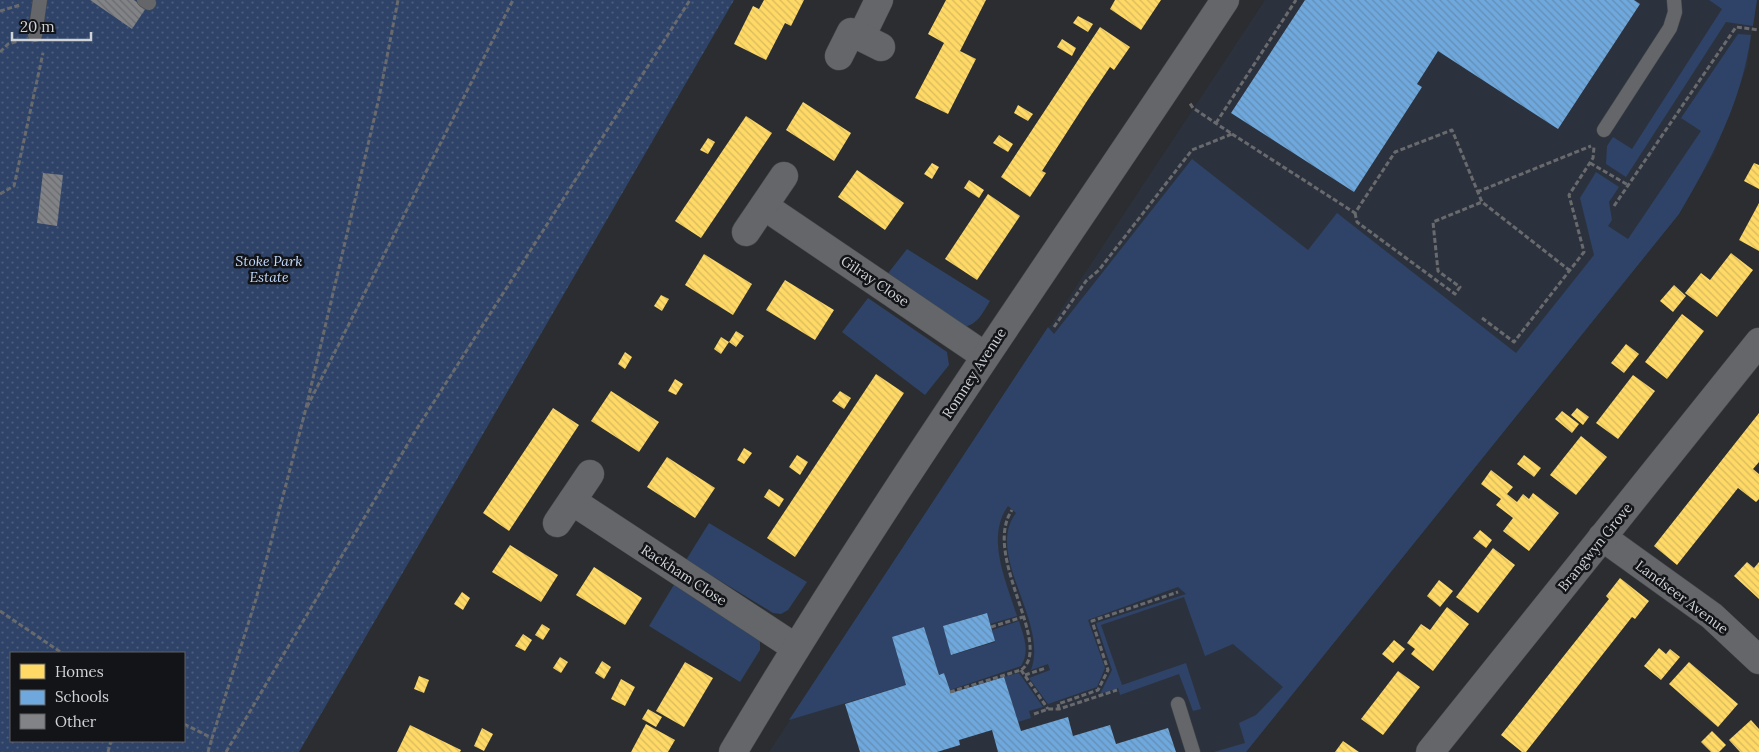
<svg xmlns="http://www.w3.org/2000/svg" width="1759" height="752" viewBox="0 0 1759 752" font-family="Lora,serif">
<defs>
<pattern id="park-dots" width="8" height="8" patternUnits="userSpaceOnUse" patternTransform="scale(1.25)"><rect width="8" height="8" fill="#2e4367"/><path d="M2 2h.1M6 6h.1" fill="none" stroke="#4b5d7c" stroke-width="1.8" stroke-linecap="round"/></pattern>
<pattern id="homes-back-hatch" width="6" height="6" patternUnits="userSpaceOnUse" patternTransform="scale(1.25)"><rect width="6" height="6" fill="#ffd966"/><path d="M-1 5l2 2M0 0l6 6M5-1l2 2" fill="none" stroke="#d8ba5e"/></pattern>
<pattern id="schools-back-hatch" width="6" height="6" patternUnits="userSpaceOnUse" patternTransform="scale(1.25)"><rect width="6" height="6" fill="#6fa8dc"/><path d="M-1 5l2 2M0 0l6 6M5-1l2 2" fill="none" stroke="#638eb5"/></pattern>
<pattern id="building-back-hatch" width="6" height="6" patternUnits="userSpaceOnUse" patternTransform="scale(1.25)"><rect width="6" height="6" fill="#818386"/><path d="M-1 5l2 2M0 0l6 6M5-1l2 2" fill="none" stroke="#6a6b6e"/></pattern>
</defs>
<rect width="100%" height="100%" fill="#2b2d30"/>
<path fill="#2c323d" d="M1265 0H1757L1747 66 1714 154 1679 214 1246 752H769Z"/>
<g fill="#2e4367">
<path d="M1709 0H1757L1753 26 1726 22 1626 177 1606 164 1607 146 1613 137 1632 149 1722 9Z"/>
<path d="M1738 34 1751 35C1742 101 1712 158 1679 214L1246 752H1214L1245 743 1239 723 1256 715 1283 687 1233 644 1205 656 1184 597 1101 625 1122 685 1186 663 1201 709 1193 711 1179 674 1120 695 1118 688 1100 694 1112 670 1096 623 1186 594 1178 587 1088 620 1105 668 1097 687 1048 704 1029 678 1050 670 1048 664 1031 670C1049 621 984 555 1016 513L1008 506C985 538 1007 583 1017 616L990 624 986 613 943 626 952 655 995 642 992 630 1019 621C1024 637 1030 652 1021 666L950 690 944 673 939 675 924 627 892 637 906 685 789 720 1048 327 1054 334 1192 159 1308 250 1337 213 1516 353 1594 255 1580 198 1596 172 1619 187 1609 202 1612 220 1608 226 1628 239 1701 131 1681 118Z"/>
<path d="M907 249 990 301C983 312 978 325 963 327L886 276Z"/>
<path d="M868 298 947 352 949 365 925 395 842 332Z"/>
<path d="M709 523 807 582 788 610 781 614 773 613 686 560Z"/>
<path d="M675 583 760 639V650L740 682 649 626Z"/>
<path d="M1019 673 1043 707 1029 711 1031 718 1018 722 1004 677Z"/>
</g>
<path fill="url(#park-dots)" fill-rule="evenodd" d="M0 0H734L299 752H0ZM11 653H184V741H11Z"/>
<g fill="url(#homes-back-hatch)">
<path d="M764 0H804L791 26 785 23 766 60 734 44 753 6 759 9Z"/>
<path d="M946 0H986L960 51 976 59 948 114 915 98 944 43 928 34Z"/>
<path d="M1115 0H1161L1141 30 1110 9Z"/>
<path d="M1078 16 1093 24 1088 32 1073 23Z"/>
<path d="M1100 27 1130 47 1114 70 1110 67 1087 101 1042 171 1046 173 1030 197 1001 177Z"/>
<path d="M1062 39 1076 48 1072 56 1057 47Z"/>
<path d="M803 102 851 133 834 161 786 130Z"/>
<path d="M1018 105 1033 114 1028 121 1014 113Z"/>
<path d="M746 116 772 133 701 238 675 221Z"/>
<path d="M999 135 1013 144 1008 152 993 143Z"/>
<path d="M708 138 715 142 708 154 700 150Z"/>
<path d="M932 163 939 167 932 179 924 174Z"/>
<path d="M1754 163 1759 165V189L1744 181Z"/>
<path d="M857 170 904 203 885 230 838 197Z"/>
<path d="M969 180 984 190 979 198 964 188Z"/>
<path d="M988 194 1020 216 977 280 945 259Z"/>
<path d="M1759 203V251L1739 240Z"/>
<path d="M1731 253 1753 270 1717 317 1685 293 1701 273 1710 280Z"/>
<path d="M704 254 752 284 733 315 685 285Z"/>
<path d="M785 280 834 310 815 340 766 310Z"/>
<path d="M1674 285 1686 296 1673 312 1660 301Z"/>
<path d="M661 295 669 299 662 311 654 306Z"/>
<path d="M1682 314 1704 331 1667 379 1645 362Z"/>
<path d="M736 331 744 336 736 347 729 342Z"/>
<path d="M721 337 729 342 721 354 714 349Z"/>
<path d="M1626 344 1639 354 1624 373 1611 363Z"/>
<path d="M625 352 632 357 625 369 618 364Z"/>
<path d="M876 374 904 393 795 557 767 538Z"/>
<path d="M1633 375 1655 391 1618 439 1596 423Z"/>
<path d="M675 379 683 384 676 395 668 391Z"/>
<path d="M611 391 659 422 639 452 591 421Z"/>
<path d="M840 391 851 398 844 409 832 401Z"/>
<path d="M553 408 579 425 509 531 483 513Z"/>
<path d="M1577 408 1589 417 1583 425 1571 415Z"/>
<path d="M1562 411 1579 424 1572 433 1555 419Z"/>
<path d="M1759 413V462L1753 469 1759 474V499L1756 502 1738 488 1677 565 1654 546Z"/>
<path d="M1581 436 1607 457 1576 495 1550 475Z"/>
<path d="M744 448 752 453 744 464 737 460Z"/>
<path d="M797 455 808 462 800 475 789 467Z"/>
<path d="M1524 455 1541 468 1534 477 1517 464Z"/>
<path d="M667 457 715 488 695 518 647 487Z"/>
<path d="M1491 470 1513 487 1507 494 1517 502 1523 494 1529 499 1533 493 1559 513 1529 551 1503 531 1513 518 1496 505 1501 499 1481 484Z"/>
<path d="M769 489 784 499 779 507 764 497Z"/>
<path d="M1480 530 1492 540 1486 548 1473 538Z"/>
<path d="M510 545 558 575 541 602 492 572Z"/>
<path d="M1493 548 1515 565 1478 613 1456 597Z"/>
<path d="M1747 562 1754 568 1759 562V599L1734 576Z"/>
<path d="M594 567 642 598 625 625 576 595Z"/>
<path d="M1620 578 1649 601 1635 619 1632 617 1526 752H1522L1501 735 1609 599 1606 596Z"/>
<path d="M1439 580 1453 591 1440 607 1427 596Z"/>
<path d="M462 592 470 598 463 610 454 604Z"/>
<path d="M1447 607 1469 624 1433 671 1411 654 1415 649 1407 643 1421 624 1430 630Z"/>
<path d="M542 624 550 629 543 640 535 635Z"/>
<path d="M523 634 532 640 525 651 515 646Z"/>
<path d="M1394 640 1405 649 1393 663 1382 654Z"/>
<path d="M1659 648 1666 654 1670 649 1680 657 1661 680 1644 666Z"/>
<path d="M560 657 568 662 561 673 553 668Z"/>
<path d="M602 661 611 667 604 679 595 673Z"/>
<path d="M685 662 713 678 684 727 656 711Z"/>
<path d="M1689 662 1738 704 1718 727 1669 684Z"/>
<path d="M1398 671 1420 687 1383 735 1361 719Z"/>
<path d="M419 676 429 680 424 693 414 689Z"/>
<path d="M621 679 635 687 625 706 611 699Z"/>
<path d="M648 709 662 717 656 727 642 719Z"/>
<path d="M1751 720 1759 729V752H1740L1729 740Z"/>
<path d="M646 724 675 740 668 752H631Z"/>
<path d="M410 725 461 750 460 752H397Z"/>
<path d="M482 728 493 734 484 751 474 746Z"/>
<path d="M1712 731 1726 745 1719 752H1711L1701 742Z"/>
<path d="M1343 741 1359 752H1335Z"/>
</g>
<g fill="url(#schools-back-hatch)">
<path d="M1305 0H1634L1640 4 1558 129 1438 51 1417 84 1422 87 1354 192 1231 113Z"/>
<path d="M987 613 995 641 951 655 943 626Z"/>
<path d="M924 627 939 675 944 673 951 693 1004 677 1021 731 1068 717 1073 736 1110 725 1116 744 1168 728 1176 752H998L992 730 959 740 960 745 937 752H860L845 704 906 685 892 637Z"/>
</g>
<g fill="url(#building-back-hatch)">
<path d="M90 0H134L146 8 132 29Z"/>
<path d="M43 173 63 175 57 226 37 223Z"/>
</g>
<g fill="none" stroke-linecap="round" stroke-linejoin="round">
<g stroke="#484b4e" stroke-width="15">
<g id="lane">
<path d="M144 0 149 3"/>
<path d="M35 35 40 0"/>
<path d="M1604 130 1670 28 1675 12 1674 0"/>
<path d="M1178 704 1193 752"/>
</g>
</g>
<g stroke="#484b4e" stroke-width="29">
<g id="street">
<path d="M861 37 879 0"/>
<path d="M839 56 851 32 881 47"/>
<path d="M764 206 985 356"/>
<path d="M746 232 784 176"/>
<path d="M572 501 796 648"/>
<path d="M557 523 590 474"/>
<path d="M1602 537 1712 616 1759 660"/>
<path d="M733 752C886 494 1060 250 1225 0"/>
<path d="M1430 752 1759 342"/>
</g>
</g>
<g stroke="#696a6d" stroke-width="3" stroke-dasharray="5 2.5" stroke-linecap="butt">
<path d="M0 11 20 5"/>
<path d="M0 52 8 44 18 41"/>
<path d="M1216 123 1296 0"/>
<path d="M1232 134 1355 213 1395 152 1452 130 1482 202 1569 270"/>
<path d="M1590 163 1628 185"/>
<path d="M1477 192 1591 146"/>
<path d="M0 194 14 186 43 53"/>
<path d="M1614 206 1736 27 1759 30"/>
<path d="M1355 213 1357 222 1455 294 1460 287 1438 271 1433 222 1482 202"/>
<path d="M1482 318 1514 342 1584 252 1569 195 1593 158 1594 147"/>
<path d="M1054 327 1086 281 1099 270 1192 150 1232 134 1193 108 1189 102"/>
<path d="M307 407 513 0"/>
<path d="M0 611 62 653"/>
<path d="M991 627 1023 617"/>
<path d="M1021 670 1048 709"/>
<path d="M1025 675 1046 668"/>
<path d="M950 692 1021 670C1055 646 981 556 1012 510"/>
<path d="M1059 709 1058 704 1098 690 1108 670 1092 621 1178 592"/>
<path d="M1034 714 1048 709H1059L1117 690"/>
<path d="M184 724 212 738 256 599 305 412 379 98 398 0"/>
<path d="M108 752 111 741"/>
<path d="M208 752 212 738"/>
<path d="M226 752 416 430 690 0"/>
</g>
<use href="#lane" stroke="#656669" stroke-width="14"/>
<use href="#street" stroke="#656669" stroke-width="28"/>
</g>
<g text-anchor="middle" stroke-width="5" stroke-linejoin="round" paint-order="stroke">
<g font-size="14" font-style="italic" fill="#c3d9fb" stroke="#121418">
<text x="269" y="266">Stoke Park<tspan x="269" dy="16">Estate</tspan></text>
</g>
<g font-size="14" fill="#cfd2d6" stroke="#121418">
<text transform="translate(875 281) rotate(34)" y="5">Gilray Close</text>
<text transform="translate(974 373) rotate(-57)" y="5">Romney Avenue</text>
<text transform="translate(1595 547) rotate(-51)" y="5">Brangwyn Grove</text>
<text transform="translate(684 575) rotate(33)" y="5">Rackham Close</text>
<text transform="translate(1682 597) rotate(37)" y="5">Landseer Avenue</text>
</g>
</g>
<rect x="10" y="652" width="175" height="90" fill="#121418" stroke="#5e6064"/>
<rect x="20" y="664" width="25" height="15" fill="#ffd966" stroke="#5e6064"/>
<text x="55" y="677" font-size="15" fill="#cfd2d6">Homes</text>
<rect x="20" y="690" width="25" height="15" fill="#6fa8dc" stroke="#5e6064"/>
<text x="55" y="702" font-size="15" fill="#cfd2d6">Schools</text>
<rect x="20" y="714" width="25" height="15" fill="#818386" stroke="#5e6064"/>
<text x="55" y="727" font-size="15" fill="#cfd2d6">Other</text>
<path d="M12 32v8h79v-8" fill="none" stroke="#cfd2d6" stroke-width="2.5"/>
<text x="20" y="32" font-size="15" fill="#cfd2d6" stroke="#121418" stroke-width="4" paint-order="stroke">20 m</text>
</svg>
